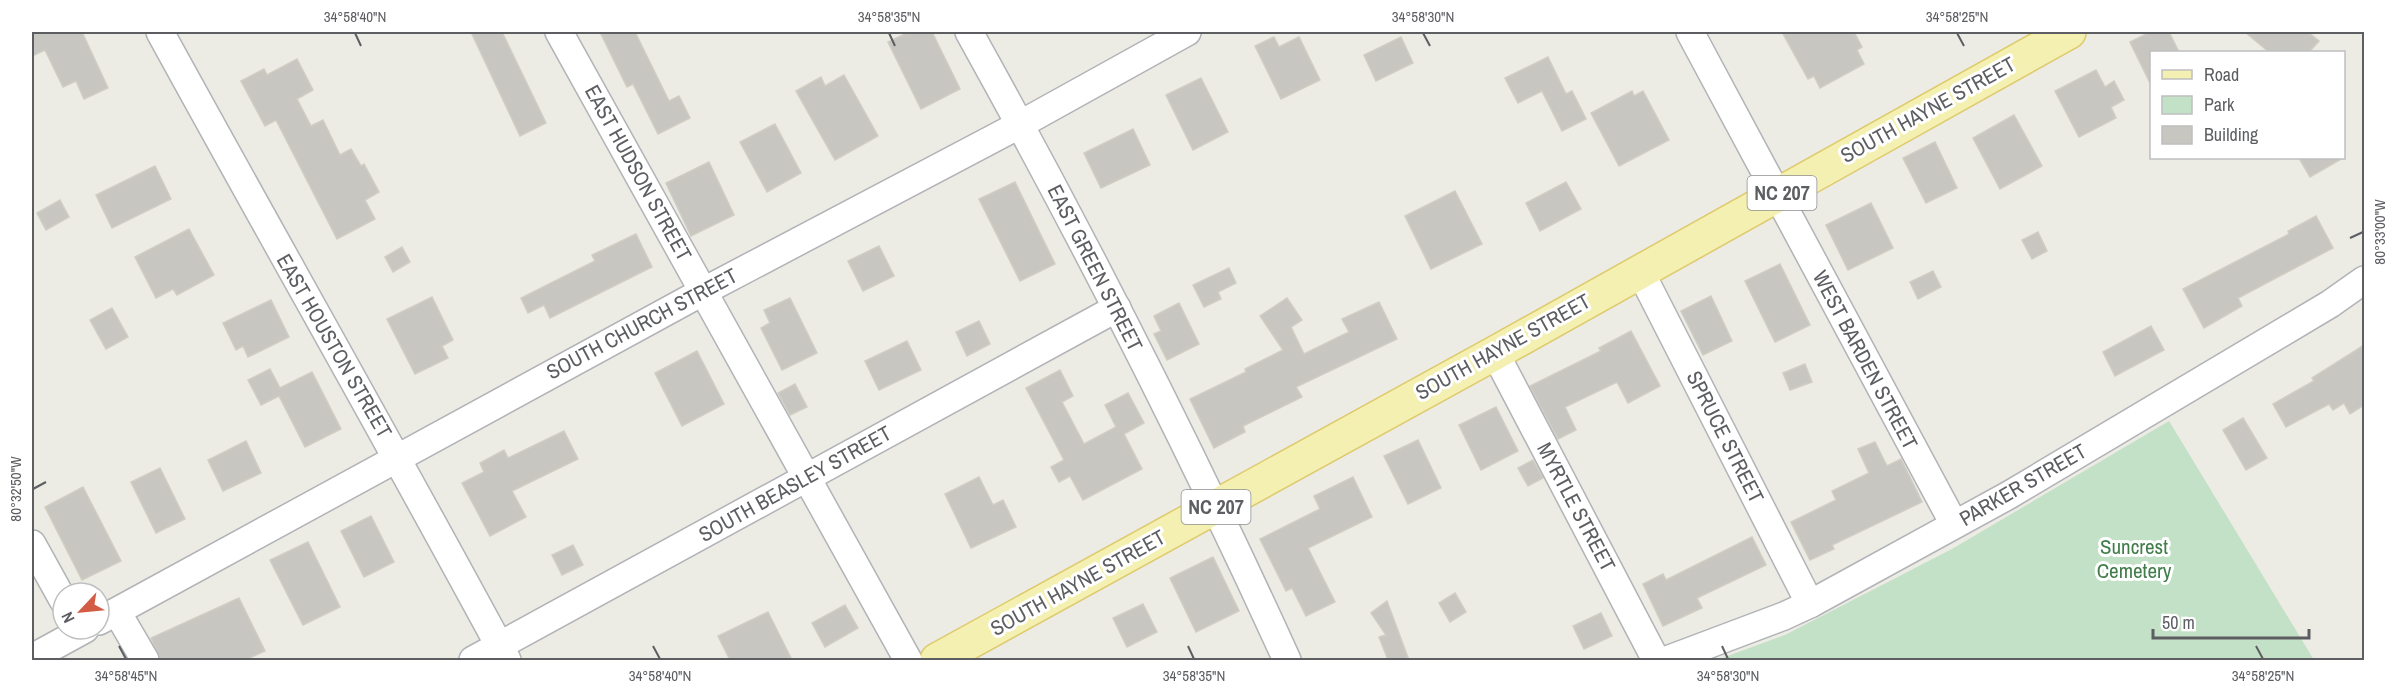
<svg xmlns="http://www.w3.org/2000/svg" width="2396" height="692" viewBox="0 0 2396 692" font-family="'Archivo Narrow',sans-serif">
<rect width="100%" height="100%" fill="#ecebe4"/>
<path fill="#c3e1c6" d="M2169 421 2314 660H1717L1785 635 1952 549Z"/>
<g fill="#c8c6c0" stroke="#d0cdc3" stroke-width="1.5">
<path d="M32 32H82L108 88 84 99 76 81 63 87 45 50 32 56Z"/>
<path d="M471 32H502L546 123 520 136Z"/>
<path d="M600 32H635L669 101 679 96 690 118 658 134 633 84 627 87Z"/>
<path d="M909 32H932L960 89 921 109 888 42Z"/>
<path d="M1782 32H1854L1862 47 1857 50 1864 64 1820 88 1814 76 1808 79Z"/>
<path d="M2150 32H2169L2179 52H2151V85L2130 42Z"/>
<path d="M2245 32H2308L2319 41 2309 52H2269Z"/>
<path d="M1274 37 1279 47 1299 37 1320 80 1281 99 1255 46Z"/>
<path d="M1401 37 1413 63 1376 81 1364 55Z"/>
<path d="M1548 57 1566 94 1572 91 1586 119 1562 131 1542 91 1518 103 1505 78Z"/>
<path d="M297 59 313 90 297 99 311 126 323 120 340 155 351 149 361 166 364 164 379 192 365 200 375 219 337 239 276 120 265 126 241 81 264 69 267 75Z"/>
<path d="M2096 70 2105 87 2114 81 2124 100 2111 107 2116 118 2079 137 2055 91Z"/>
<path d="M844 75 878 136 835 160 796 91 821 77 825 86Z"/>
<path d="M1201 78 1228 132 1193 150 1166 95Z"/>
<path d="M1632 91 1634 96 1643 91 1669 140 1619 166 1591 113Z"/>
<path d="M2014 115 2042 166 2000 189 1973 138Z"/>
<path d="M775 124 801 173 767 192 740 142Z"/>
<path d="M1133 129 1150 165 1101 188 1084 153Z"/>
<path d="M1935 142 1957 188 1926 203 1903 158Z"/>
<path d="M2299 158H2343L2310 177Z"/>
<path d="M709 162 734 215 691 236 666 183Z"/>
<path d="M155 166 171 199 112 228 96 195Z"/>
<path d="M1015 182 1055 264 1020 281 979 199Z"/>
<path d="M1566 182 1581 209 1540 231 1526 203Z"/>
<path d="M1455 191 1482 244 1431 269 1405 216Z"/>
<path d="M60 200 69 217 46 230 37 213Z"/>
<path d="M1871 203 1893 248 1848 270 1826 225Z"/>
<path d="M2316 216 2333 248 2238 298 2242 306 2204 328 2183 289 2289 234 2288 231Z"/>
<path d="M189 229 214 275 177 295 173 289 156 298 135 257Z"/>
<path d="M2038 232 2047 251 2032 259 2022 240Z"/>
<path d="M636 234 652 267 550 318 544 305 528 313 521 298 595 261 592 255Z"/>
<path d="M879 246 894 276 863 291 848 261Z"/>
<path d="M402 247 410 262 393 272 385 257Z"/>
<path d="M1780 264 1810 325 1775 342 1745 281Z"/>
<path d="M1229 268 1236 283 1218 292 1221 299 1204 307 1193 285Z"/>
<path d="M1933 271 1941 287 1918 299 1910 282Z"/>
<path d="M1711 296 1732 341 1703 355 1681 311Z"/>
<path d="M432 297 453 340 442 346 448 358 415 374 387 319Z"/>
<path d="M790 298 817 353 782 370 761 328 770 323 764 310Z"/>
<path d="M1287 298 1302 320 1291 327 1304 354 1349 332 1342 319 1379 302 1397 339 1296 387 1302 397 1243 426 1245 432 1214 448 1190 399 1246 372 1245 369 1283 350 1260 316Z"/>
<path d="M271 300 289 337 248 357 243 346 236 350 223 323Z"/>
<path d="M1179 303 1199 344 1167 360 1154 334 1161 331 1154 316Z"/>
<path d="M112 308 128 337 106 349 90 320Z"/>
<path d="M979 321 990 344 967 356 956 332Z"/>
<path d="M2151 326 2164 350 2115 376 2103 352Z"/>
<path d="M1631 331 1660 386 1628 403 1617 382 1565 407 1576 430 1558 439 1530 386 1601 351 1599 348Z"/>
<path d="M907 341 921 370 879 390 865 361Z"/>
<path d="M2364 345V405L2350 414 2344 403 2333 410 2329 404 2286 427 2273 404 2314 381 2312 378Z"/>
<path d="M697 351 724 404 682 426 655 373Z"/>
<path d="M1805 364 1812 382 1790 390 1783 373Z"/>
<path d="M270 369 280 388 312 372 341 429 305 447 279 396 261 405 248 380Z"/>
<path d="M1060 370 1073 396 1062 402 1084 444 1116 427 1105 405 1128 393 1144 423 1124 434 1142 469 1083 500 1070 476 1059 482 1051 467 1064 460 1026 388Z"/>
<path d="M795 384 807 407 790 415 778 393Z"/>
<path d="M1496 407 1518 451 1481 470 1459 425Z"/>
<path d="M2243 418 2267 458 2246 470 2223 430Z"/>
<path d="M564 431 578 459 512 491 526 517 490 536 462 483 484 472 480 463 504 450 508 458Z"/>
<path d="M1418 440 1441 488 1408 504 1384 456Z"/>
<path d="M246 441 261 473 223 491 208 460Z"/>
<path d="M1875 442 1887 466 1901 459 1922 502 1832 545 1834 549 1810 560 1791 522 1836 500 1832 491 1869 473 1858 449Z"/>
<path d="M1533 460 1543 478 1528 486 1518 468Z"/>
<path d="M160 468 185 519 156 533 131 482Z"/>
<path d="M979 477 993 505 1003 500 1016 527 971 548 945 494Z"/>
<path d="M1353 477 1372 517 1308 548 1335 602 1306 616 1292 588 1286 591 1260 539 1320 509 1314 496Z"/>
<path d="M83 487 121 561 82 580 45 507Z"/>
<path d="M371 516 394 562 364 577 341 531Z"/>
<path d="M1752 537 1766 565 1697 598 1702 608 1663 626 1643 584 1663 574 1666 580Z"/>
<path d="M308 542 340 607 303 625 270 560Z"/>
<path d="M573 545 583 565 562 575 552 555Z"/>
<path d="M1213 557 1239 611 1196 632 1170 578Z"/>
<path d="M1455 593 1466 612 1450 622 1439 603Z"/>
<path d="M239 598 265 651 245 660H161L151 638Z"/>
<path d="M1387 601 1407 655 1409 660H1388L1379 637 1386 635 1371 613Z"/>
<path d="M1143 604 1157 632 1127 647 1113 618Z"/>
<path d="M845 605 858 628 825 647 812 623Z"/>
<path d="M768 612 792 660H730L718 636Z"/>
<path d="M1601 613 1612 636 1584 649 1573 626Z"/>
</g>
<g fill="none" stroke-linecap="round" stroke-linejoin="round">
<g stroke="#b1b3b7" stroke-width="30">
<g id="minor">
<path d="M160 32C275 242 394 450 507 660"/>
<path d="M559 32 908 660"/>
<path d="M969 32C1083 237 1190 447 1287 660"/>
<path d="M1690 32 1954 524"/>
<path d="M1640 271 1810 604"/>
<path d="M1495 353 1656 660"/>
<path d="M32 544 63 600"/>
<path d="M117 612 145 660"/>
<path d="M99 621 704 291 1021 124 1187 32"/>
<path d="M32 658 85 629"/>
<path d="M473 660 1117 308"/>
<path d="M1667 660 1784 616 1810 604 2009 495 2330 304 2364 280"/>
</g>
</g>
<g stroke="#deca6b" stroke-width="36">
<path id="major" d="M937 660 1495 353 2069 32"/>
</g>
<use href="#minor" stroke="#fff" stroke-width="27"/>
<use href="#major" stroke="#f4f0b1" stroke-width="33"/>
</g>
<path fill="none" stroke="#5c5e62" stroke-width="2" d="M355 33 361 46M889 33 895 46M1423 33 1430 46M1957 33 1964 46M2350 238 2363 232M33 489 46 482M119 646 126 659M653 646 660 659M1188 646 1194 659M1722 646 1728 659M2256 646 2263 659"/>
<g text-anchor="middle" stroke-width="6" stroke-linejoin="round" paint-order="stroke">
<g fill="#fff" stroke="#8d8e91" stroke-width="1.5">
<rect x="1747.5" y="176" width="69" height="34" rx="4.5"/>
<rect x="1181.5" y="490" width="69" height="34" rx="4.5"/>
</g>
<g font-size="20" font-weight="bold" fill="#5c5e62">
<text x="1782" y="200">NC 207</text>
<text x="1216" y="514">NC 207</text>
</g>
<g font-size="21" fill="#5c5e62" stroke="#fff">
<text transform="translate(1928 110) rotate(-29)" y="7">SOUTH HAYNE STREET</text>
<text transform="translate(638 173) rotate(61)" y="7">EAST HUDSON STREET</text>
<text transform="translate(1095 268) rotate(63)" y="7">EAST GREEN STREET</text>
<text transform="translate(642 324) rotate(-28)" y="7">SOUTH CHURCH STREET</text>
<text transform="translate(334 346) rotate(60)" y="7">EAST HOUSTON STREET</text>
<text transform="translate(1503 347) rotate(-29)" y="7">SOUTH HAYNE STREET</text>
<text transform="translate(1865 360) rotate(62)" y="7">WEST BARDEN STREET</text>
<text transform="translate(1725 437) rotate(63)" y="7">SPRUCE STREET</text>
<text transform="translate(795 484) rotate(-29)" y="7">SOUTH BEASLEY STREET</text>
<text transform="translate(2023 485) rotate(-30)" y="7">PARKER STREET</text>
<text transform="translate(1576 507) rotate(62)" y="7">MYRTLE STREET</text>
<text transform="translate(1078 583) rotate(-29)" y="7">SOUTH HAYNE STREET</text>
</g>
<g font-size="21" fill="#407d49" stroke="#fff">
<text x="2134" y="554">Suncrest<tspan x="2134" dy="24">Cemetery</tspan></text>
</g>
</g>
<rect width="2396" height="692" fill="none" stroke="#ffffff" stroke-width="66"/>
<rect x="2150" y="51" width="195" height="108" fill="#ffffff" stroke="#bebfc0" stroke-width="1.5"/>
<rect x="2162" y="70" width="30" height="9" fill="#f4f0b1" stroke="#bebfc0" stroke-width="1.5"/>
<text x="2204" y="81" font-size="18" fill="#5c5e62">Road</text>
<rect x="2162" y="96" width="30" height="18" fill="#c3e1c6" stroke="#bebfc0" stroke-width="1.5"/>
<text x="2204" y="111" font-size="18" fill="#5c5e62">Park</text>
<rect x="2162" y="126" width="30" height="18" fill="#c8c6c0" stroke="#bebfc0" stroke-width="1.5"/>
<text x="2204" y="141" font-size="18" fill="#5c5e62">Building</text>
<g transform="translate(81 611) rotate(244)"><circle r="28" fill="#ffffff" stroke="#bebfc0" stroke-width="1.5"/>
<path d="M0-4.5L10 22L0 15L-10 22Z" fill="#d25d44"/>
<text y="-9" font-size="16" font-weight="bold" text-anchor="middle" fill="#5c5e62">N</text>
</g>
<path d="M2153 629v9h156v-9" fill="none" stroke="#5c5e62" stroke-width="3"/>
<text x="2162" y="629" font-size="18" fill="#5c5e62" stroke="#ffffff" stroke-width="4.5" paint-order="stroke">50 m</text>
<rect x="33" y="33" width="2330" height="626" fill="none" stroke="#5c5e62" stroke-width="2"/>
<g font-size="15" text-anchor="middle" fill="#5c5e62">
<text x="355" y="22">34°58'40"N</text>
<text x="889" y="22">34°58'35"N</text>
<text x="1423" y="22">34°58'30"N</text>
<text x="1957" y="22">34°58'25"N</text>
<text transform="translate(2380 232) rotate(-90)" y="5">80°33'00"W</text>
<text transform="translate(16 489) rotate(-90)" y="5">80°32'50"W</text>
<text x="126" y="681">34°58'45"N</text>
<text x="660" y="681">34°58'40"N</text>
<text x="1194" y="681">34°58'35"N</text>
<text x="1728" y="681">34°58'30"N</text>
<text x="2263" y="681">34°58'25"N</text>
</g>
</svg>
